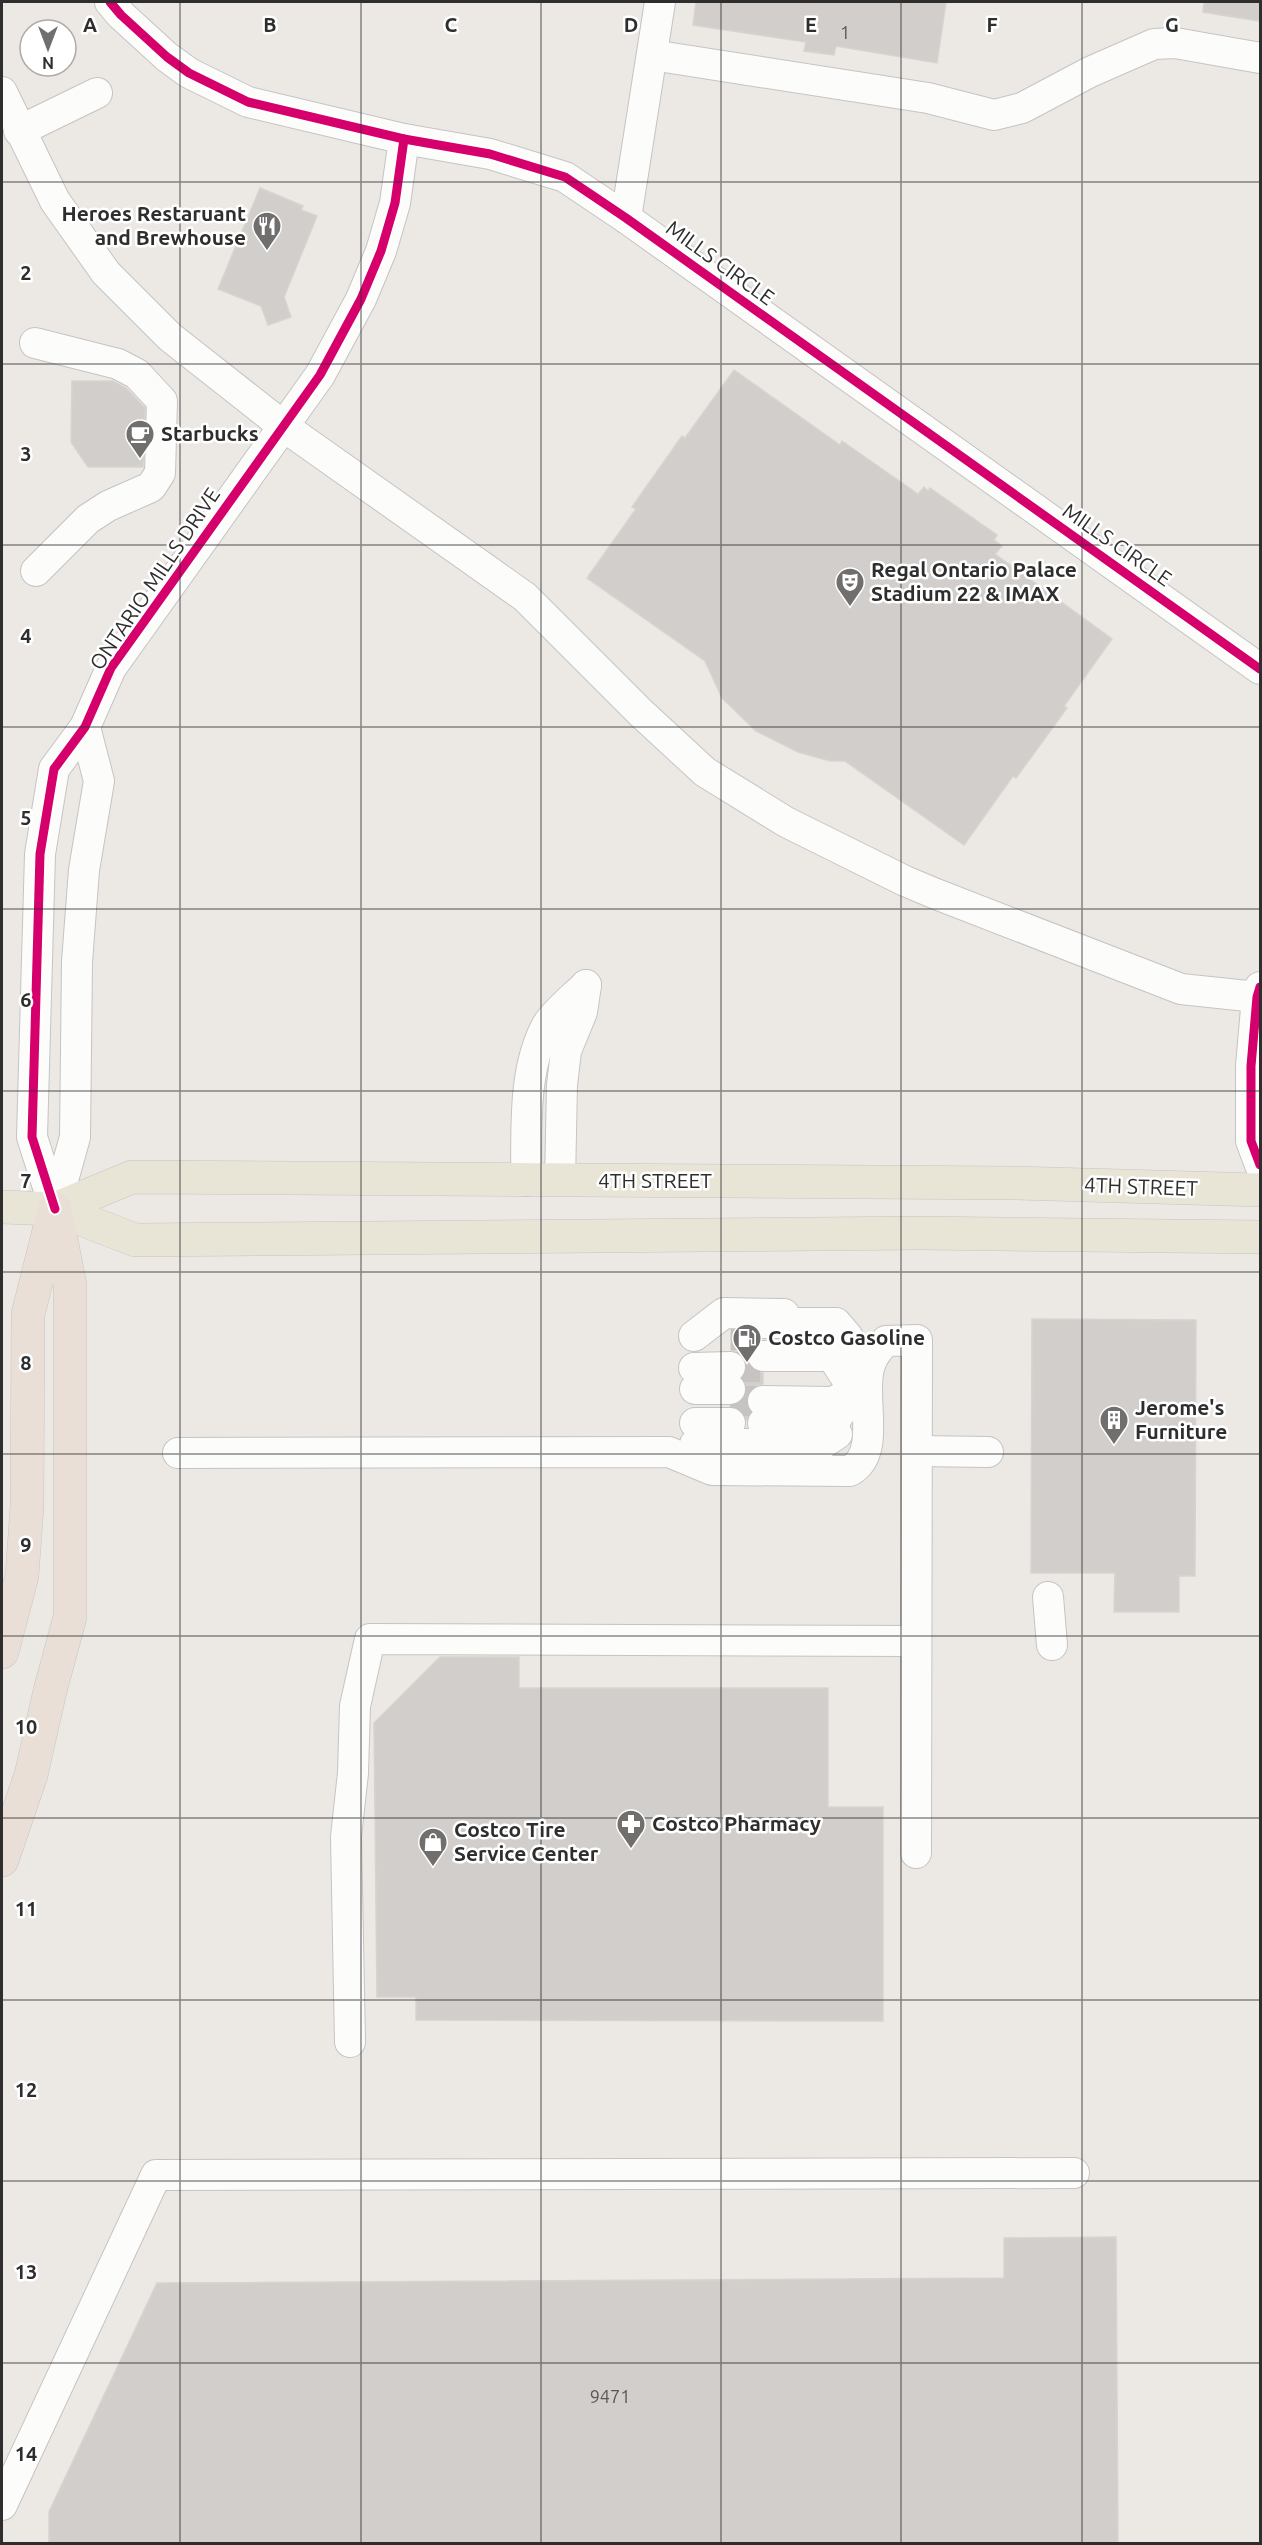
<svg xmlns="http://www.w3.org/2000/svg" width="1262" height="2545" viewBox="0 0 1262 2545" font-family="Ubuntu,sans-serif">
<rect width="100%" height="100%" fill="#ece8e4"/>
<g fill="#d1cecb" stroke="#d7d4d0" stroke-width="1.5">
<path d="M696 2H946L937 63 836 46 834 55 804 51 806 42 693 25Z"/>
<path d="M1204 2H1260V21L1203 12Z"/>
<path d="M260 188 303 206 301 210 317 216 284 297 291 317 268 325 261 306 218 289Z"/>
<path d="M734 370 840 445 842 441 918 494 924 487 928 491 930 488 997 535 994 540 1002 546 995 554 1112 639 1064 706 1067 708 1016 778 1013 776 964 845 845 761H830L798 752 756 731 722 698 705 661 587 578 636 509 632 507 682 436 685 438Z"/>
<path d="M72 381H113L126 388 145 408 143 467H88L71 442Z"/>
<path d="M1032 1319 1196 1320 1195 1576H1179V1612H1114L1115 1573H1031Z"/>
<path d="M731 1330 748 1331 754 1338 760 1340 748 1347 746 1355 748 1365 755 1371 763 1373V1384L754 1386 748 1393 746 1401 750 1412 747 1420 739 1408 731 1406 739 1404 745 1397 747 1388 743 1378 747 1367 744 1358 739 1352 731 1350Z"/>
<path d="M440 1657H519V1688H828V1807H883V2021L416 2020V1997H377L374 1723Z"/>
<path d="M1116 2237 1118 2544H49V2512L157 2283 1004 2278V2238Z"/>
</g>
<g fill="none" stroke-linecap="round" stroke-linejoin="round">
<g stroke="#c6c3c0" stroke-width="30" stroke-dasharray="30 15" stroke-linecap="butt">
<path d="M731 1335H763"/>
<path d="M730 1367H763"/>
<path d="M730 1401H763"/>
</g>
<g stroke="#c5c4c5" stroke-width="32">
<g id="minor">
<path d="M110 2 121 15 167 57 189 73 248 102 404 139 490 154 565 177 626 218 1260 669"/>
<path d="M652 55 928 98 994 115 1022 108 1090 72 1154 44 1175 43 1260 58"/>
<path d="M2 92 55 201 106 273 170 337 283 426 525 597 641 713 705 772 786 822 905 881 936 894 1181 989 1257 997"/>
<path d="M19 131 97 93"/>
<path d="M626 218 660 2"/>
<path d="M35 343 118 364 137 374 162 401 160 473 151 487 108 506 88 519 36 571"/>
<path d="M1260 987 1257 997 1251 1066V1141L1260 1165"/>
<path d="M526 1181C527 1131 522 1071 547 1025 556 1011 574 997 586 985"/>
<path d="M560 1181 562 1085 566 1051 582 1012 586 985"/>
<path d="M55 1209 32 1137 40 854 54 769 85 727 111 668 320 375 361 299 381 251 395 203 404 139"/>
<path d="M55 1209 75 1137 77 962 84 870 99 781 85 727"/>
<path d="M763 1323H836L848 1337 855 1392 833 1423H763"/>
<path d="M694 1336 724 1313 784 1314"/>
<path d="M763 1356H832L852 1387"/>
<path d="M694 1368 730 1367"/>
<path d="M695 1389H730"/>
<path d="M763 1401 832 1402 847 1395"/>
<path d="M695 1423H730"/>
<path d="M695 1444H822L837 1434"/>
<path d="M917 1451 988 1452"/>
<path d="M178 1453 669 1452 712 1470 850 1471C883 1452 859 1396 870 1365 873 1355 879 1348 886 1341L917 1340 916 1853"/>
<path d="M1048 1597 1052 1645"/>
<path d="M350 2042 346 1837 353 1773 355 1706 370 1639 915 1641"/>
<path d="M2 2505 156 2175 1074 2173"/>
</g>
</g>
<g stroke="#c6c5c4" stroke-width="34">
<g id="major">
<path d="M2 1207 55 1209 135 1240 920 1233 1260 1237"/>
<path d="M55 1209 132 1177 1014 1183 1260 1190"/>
</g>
</g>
<g stroke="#c6c5c4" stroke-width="34">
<g id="highway">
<path d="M2 1652 22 1576 27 1506 28 1314 52 1219"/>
<path d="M2 1860 31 1775 50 1691 70 1617V1285L55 1209"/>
</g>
</g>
<use href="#minor" stroke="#fcfcfb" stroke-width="30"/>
<use href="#major" stroke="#e8e4d6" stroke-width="33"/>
<use href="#highway" stroke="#eadfd6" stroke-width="33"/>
<g stroke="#fff" stroke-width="13">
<g id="cycleway">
<path d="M110 2 121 15 167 57 189 73 248 102 404 139 490 154 565 177 626 218 1260 669"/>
<path d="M1260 987 1257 997 1251 1066V1141L1260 1165"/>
<path d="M55 1209 32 1137 40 854 54 769 85 727 111 668 320 375 361 299 381 251 395 203 404 139"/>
</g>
</g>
<use href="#cycleway" stroke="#d6006c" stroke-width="9"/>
</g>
<path fill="none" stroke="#2e2e2e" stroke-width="1.5" stroke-opacity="0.55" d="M180 2V2544M361 2V2544M541 2V2544M721 2V2544M901 2V2544M1082 2V2544M2 182H1260M2 364H1260M2 545H1260M2 727H1260M2 909H1260M2 1091H1260M2 1272H1260M2 1454H1260M2 1636H1260M2 1818H1260M2 2000H1260M2 2181H1260M2 2363H1260"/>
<defs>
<g id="restaurant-pin" transform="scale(1.5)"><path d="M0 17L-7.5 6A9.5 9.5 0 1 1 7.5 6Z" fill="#706f6e" stroke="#fff"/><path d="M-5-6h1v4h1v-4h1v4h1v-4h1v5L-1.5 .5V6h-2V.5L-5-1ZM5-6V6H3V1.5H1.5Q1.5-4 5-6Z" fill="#fff"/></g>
<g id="cafe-pin" transform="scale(1.5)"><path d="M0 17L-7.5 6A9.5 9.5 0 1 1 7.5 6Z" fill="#706f6e" stroke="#fff"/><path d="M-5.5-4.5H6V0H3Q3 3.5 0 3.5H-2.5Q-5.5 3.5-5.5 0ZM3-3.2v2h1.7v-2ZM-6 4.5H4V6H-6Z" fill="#fff"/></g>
<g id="theatre-pin" transform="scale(1.5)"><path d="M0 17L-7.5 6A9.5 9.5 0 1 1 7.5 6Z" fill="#706f6e" stroke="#fff"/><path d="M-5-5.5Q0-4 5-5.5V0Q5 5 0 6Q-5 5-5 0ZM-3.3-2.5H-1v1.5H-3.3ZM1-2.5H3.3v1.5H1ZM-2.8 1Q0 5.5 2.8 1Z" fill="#fff"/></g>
<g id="fuel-pin" transform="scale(1.5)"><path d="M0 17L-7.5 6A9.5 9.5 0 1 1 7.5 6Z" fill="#706f6e" stroke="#fff"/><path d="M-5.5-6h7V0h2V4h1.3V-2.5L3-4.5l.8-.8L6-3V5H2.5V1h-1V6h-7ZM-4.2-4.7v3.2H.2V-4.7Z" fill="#fff"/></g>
<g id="building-pin" transform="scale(1.5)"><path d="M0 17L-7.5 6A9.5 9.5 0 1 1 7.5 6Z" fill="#706f6e" stroke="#fff"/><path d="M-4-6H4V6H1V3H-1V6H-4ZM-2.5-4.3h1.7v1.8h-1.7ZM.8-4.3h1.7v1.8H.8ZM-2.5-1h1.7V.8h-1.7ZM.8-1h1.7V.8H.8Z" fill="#fff"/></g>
<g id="pharmacy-pin" transform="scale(1.5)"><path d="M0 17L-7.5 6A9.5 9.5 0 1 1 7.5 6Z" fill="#706f6e" stroke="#fff"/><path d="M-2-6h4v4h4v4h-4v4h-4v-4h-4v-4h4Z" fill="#fff"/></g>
<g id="shop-pin" transform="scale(1.5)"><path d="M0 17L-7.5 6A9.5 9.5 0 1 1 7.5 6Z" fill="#706f6e" stroke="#fff"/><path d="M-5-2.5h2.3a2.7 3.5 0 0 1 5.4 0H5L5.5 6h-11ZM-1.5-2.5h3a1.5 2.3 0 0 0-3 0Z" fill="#fff"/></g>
</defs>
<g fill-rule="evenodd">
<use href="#restaurant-pin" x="267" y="226"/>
<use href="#cafe-pin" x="140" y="434"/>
<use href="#theatre-pin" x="850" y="582"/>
<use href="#fuel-pin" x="747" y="1338"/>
<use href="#building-pin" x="1114" y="1420"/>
<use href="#pharmacy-pin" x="631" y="1824"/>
<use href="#shop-pin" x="433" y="1842"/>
</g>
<g text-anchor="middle" stroke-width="5" stroke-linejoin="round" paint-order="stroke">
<g font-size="18" fill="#585857">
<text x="845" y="39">1</text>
<text x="610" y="2403">9471</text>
</g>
<g font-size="21" font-weight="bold" fill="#2e2e2e" stroke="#fff" text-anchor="start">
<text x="246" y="221" text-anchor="end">Heroes Restaruant<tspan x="246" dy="24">and Brewhouse</tspan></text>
<text x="161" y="441">Starbucks</text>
<text x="871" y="577">Regal Ontario Palace<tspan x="871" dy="24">Stadium 22 &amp; IMAX</tspan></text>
<text x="768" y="1345">Costco Gasoline</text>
<text x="1135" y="1415">Jerome's<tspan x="1135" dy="24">Furniture</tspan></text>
<text x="652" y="1831">Costco Pharmacy</text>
<text x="454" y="1837">Costco Tire<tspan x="454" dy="24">Service Center</tspan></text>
</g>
<g font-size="21" fill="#2e2e2e" stroke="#fff">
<text transform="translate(720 263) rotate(36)" y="7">MILLS CIRCLE</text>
<text transform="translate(1117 545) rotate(35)" y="7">MILLS CIRCLE</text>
<text transform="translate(155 579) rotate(-56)" y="7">ONTARIO MILLS DRIVE</text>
<text x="655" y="1188">4TH STREET</text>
<text transform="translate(1141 1187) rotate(2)" y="7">4TH STREET</text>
</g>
</g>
<g font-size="20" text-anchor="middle" font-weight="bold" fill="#2e2e2e" stroke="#fff" stroke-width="5" stroke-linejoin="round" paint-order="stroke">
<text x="90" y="32">A</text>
<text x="270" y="32">B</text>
<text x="451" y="32">C</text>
<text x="631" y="32">D</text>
<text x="811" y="32">E</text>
<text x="992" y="32">F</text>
<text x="1172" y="32">G</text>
<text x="26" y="280">2</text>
<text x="26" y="461">3</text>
<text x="26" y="643">4</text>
<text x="26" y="825">5</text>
<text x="26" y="1007">6</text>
<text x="26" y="1188">7</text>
<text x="26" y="1370">8</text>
<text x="26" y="1552">9</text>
<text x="26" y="1734">10</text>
<text x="26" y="1916">11</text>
<text x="26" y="2097">12</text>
<text x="26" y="2279">13</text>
<text x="26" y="2461">14</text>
</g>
<rect width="1262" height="2545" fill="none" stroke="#2e2e2e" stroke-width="6"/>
<g transform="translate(48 48) rotate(180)"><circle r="28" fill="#ffffff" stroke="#ababab" stroke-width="1.5"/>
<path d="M0-4.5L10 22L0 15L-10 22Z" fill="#706f6e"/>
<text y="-9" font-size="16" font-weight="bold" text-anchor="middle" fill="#2e2e2e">N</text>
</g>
</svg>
